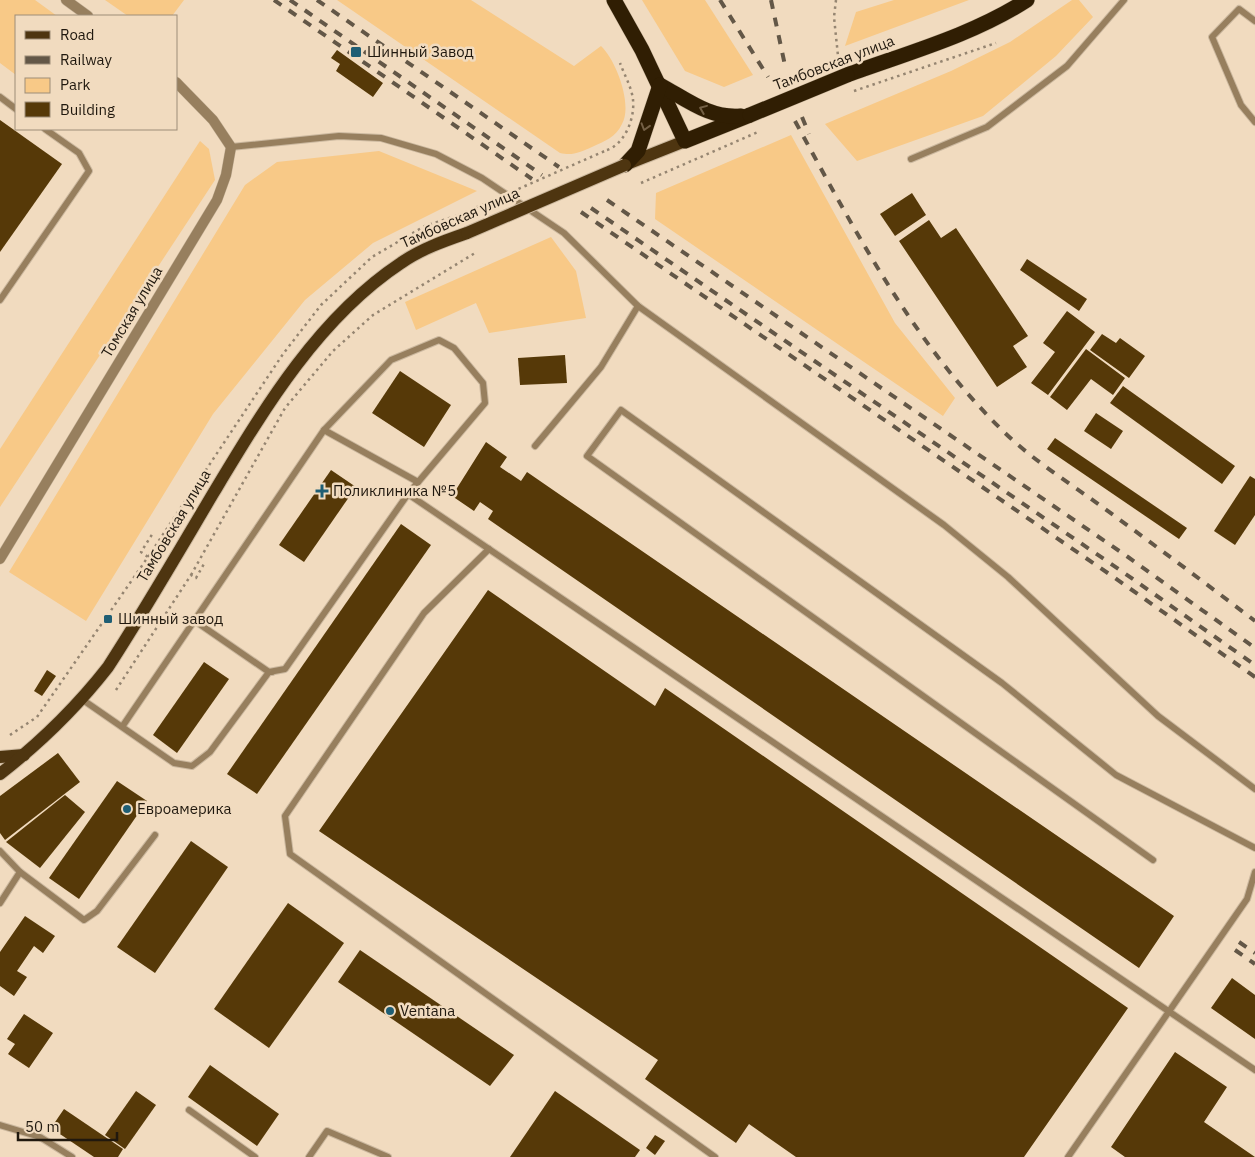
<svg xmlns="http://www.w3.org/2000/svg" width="1255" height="1157" viewBox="0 0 1255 1157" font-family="'IBM Plex Sans',sans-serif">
<rect width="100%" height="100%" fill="#f1dbbf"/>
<g fill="#f8c987">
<path d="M0 0H35L57 16H16V75L0 63Z"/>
<path d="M105 0H184L172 16H128Z"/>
<path d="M337 0H471L574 66 601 46C616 60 633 105 622 124 616 137 605 141 592 147 580 152 573 156 560 153Z"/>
<path d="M642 0H705L753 75 724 87 685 71Z"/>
<path d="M894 0H969L845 46 856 12Z"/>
<path d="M1072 0H1079L1093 17 1056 56 983 116 857 161 825 124 951 71 1010 42Z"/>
<path d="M791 135 895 323 955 398 943 416 655 219 656 193Z"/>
<path d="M200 141 209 149 215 180 0 507V449Z"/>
<path d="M379 151 477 191 373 243 305 300 213 414 86 621 9 572 245 185 277 162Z"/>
<path d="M551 237 576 271 586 318 489 333 476 303 416 330 405 302Z"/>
</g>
<g fill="#563908">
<path d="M337 50 383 83 373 97 336 71 340 64 331 58Z"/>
<path d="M0 120 62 164 0 252Z"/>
<path d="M912 193 926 215 895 236 880 214Z"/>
<path d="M929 220 941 238 956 228 1028 336 1013 346 1027 367 997 387 899 241Z"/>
<path d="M1027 259 1087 299 1079 311 1020 270Z"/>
<path d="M1067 311 1095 332 1048 395 1031 383 1055 352 1043 343Z"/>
<path d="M1102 334 1116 343 1120 338 1145 356 1129 378 1090 350Z"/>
<path d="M1086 349 1125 378 1113 395 1091 379 1067 410 1050 397Z"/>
<path d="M565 355 567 383 520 385 518 358Z"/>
<path d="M400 371 451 405 424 447 372 413Z"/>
<path d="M1123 386 1235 466 1222 484 1110 403Z"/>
<path d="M1096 413 1123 431 1111 449 1084 431Z"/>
<path d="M1055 438 1187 528 1179 539 1047 449Z"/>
<path d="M486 442 507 457 500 467 521 481 527 472 556 492 1174 916 1139 968 488 519 493 511 480 502 474 511 452 496Z"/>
<path d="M331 470 356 487 304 562 279 545Z"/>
<path d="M1250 476 1255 479V515L1235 545 1214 531Z"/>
<path d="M401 524 431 545 257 794 227 774Z"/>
<path d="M488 590 655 706 665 688 1128 1008 1024 1157H796L749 1124 736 1143 645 1079 658 1060 319 831Z"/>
<path d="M204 662 229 679 177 753 153 735Z"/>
<path d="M47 670 56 676 42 696 34 691Z"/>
<path d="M58 753 80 782 5 840 0 833V796Z"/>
<path d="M117 781 147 801 79 899 49 878Z"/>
<path d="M65 795 85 812 40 868 6 842Z"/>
<path d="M191 841 228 867 155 973 117 947Z"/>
<path d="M288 903 344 943 269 1048 214 1009Z"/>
<path d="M25 916 55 936 43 953 34 946 17 971 27 977 14 996 0 986V952Z"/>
<path d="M360 950 514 1055 490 1086 338 982Z"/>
<path d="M1232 978 1255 995V1039L1211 1008Z"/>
<path d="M24 1014 53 1033 29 1068 8 1054 15 1044 7 1039Z"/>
<path d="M1175 1052 1227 1087 1204 1122 1255 1157H1125L1111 1147Z"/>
<path d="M210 1065 279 1114 257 1146 188 1097Z"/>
<path d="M136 1091 156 1105 125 1149 105 1135Z"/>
<path d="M555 1091 640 1150 635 1157H510Z"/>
<path d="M64 1109 123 1149 118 1157H94L51 1128Z"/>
<path d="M655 1135 665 1141 655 1155 646 1148Z"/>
</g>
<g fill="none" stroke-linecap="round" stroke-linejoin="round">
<g stroke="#cbb89f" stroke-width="8">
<g id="lane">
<path d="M1255 21 1239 9 1212 37 1241 105 1255 122"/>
<path d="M0 97 16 109"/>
<path d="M231 147 339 136 381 138 436 154 482 178 564 233 638 306 944 525 1008 577 1158 716 1255 789"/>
<path d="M911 159 987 127 1067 66 1124 0"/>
<path d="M0 300 89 171 79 153 45 129"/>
<path d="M324 430 418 482"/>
<path d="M535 446 601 367 638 306"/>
<path d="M408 494 1255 1070"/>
<path d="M489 549 424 613 285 816 290 854 715 1157"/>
<path d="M195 621 269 672H272"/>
<path d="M83 700 174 763 192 766 210 752 269 672 285 669 408 494 485 403 483 383 454 348 439 340 391 360 324 430 122 727"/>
<path d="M0 851 20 872 0 903"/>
<path d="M1153 860 587 456 621 410 1002 683 1116 775 1255 848"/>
<path d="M20 872 84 920 97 911 155 835"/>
<path d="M189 1110 255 1157"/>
<path d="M0 1125 40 1137 72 1157"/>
<path d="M309 1157 327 1131 388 1157"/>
<path d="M1068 1157 1247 899 1255 872"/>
</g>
</g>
<g stroke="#cbb89f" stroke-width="11">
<g id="street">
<path d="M66 0 88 16"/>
<path d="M0 559 217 200 226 175 231 147 213 120 176 82"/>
</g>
</g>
<g stroke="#cbb89f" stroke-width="14">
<g id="primary">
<path d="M627 164 685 141"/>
<path d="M0 757 24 755"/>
<path d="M0 774C41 742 76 708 108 667 145 610 179 551 214 492 264 409 318 318 401 263 421 249 444 241 467 233"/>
</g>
</g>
<g stroke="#cbb89f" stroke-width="16">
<g id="highway">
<path d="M614 0 642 50 685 141 750 115"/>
<path d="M847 75C907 53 973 35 1027 0"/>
<path d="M660 85C686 99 710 119 741 116"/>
<path d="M625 165 638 151 660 85"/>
</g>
</g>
<g stroke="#958571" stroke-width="2.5" stroke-dasharray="2.5 4" stroke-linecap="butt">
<path d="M836 0 834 17 838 56"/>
<path d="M854 91 996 43"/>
<path d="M607 150C625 144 635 118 633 100 632 88 624 74 620 63"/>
<path d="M641 183 758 132"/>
<path d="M148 557 283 354 321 305 372 257 425 226 459 215"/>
<path d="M191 575 285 408 333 351 373 315 475 253"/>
<path d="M116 690 191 575 196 578 205 562"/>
<path d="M10 735 37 717 148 557 141 552 153 533"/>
</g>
<use href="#lane" stroke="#977f5e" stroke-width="6"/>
<use href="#street" stroke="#977f5e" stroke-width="10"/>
<use href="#primary" stroke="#4e3510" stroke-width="12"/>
<use href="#highway" stroke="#301e03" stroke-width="15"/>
<g stroke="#635747" stroke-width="4" stroke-dasharray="9 9" stroke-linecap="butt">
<path d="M274 0 532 179"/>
<path d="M290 0 542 175"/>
<path d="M317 0 559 167"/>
<path d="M720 0 768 77"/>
<path d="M771 0 786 70"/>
<path d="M802 117 809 134"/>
<path d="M795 121C854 229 913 343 1002 430 1031 459 1068 482 1101 506 1153 544 1204 582 1255 621"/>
<path d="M607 200 1128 557 1255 648"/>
<path d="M591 208 1120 570 1255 665"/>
<path d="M581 212 1115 578 1255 677"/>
<path d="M1239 942 1255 953"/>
<path d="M1235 950 1255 964"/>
</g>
<g stroke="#cbb89f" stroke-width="14" stroke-linecap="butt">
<path id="primary-bridge" d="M467 233 625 165"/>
</g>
<g stroke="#cbb89f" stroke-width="16" stroke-linecap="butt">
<path id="highway-bridge" d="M750 115 847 75"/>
</g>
<path stroke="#958571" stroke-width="2.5" stroke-dasharray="2.5 4" stroke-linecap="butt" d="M459 215 607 150"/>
<use href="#primary-bridge" stroke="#4e3510" stroke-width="12"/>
<use href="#highway-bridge" stroke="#301e03" stroke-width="15"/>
</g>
<defs><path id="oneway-chevron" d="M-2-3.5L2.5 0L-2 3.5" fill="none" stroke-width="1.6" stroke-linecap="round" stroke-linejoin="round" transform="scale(1.25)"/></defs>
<g stroke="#746045">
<use href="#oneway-chevron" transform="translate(703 109) rotate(-158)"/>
<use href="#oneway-chevron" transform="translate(645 127) rotate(107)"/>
</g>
<g fill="#1f5e74" stroke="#f1dbbf" stroke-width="2">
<rect x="350" y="46" width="12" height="12" rx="2.5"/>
<path d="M319.5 483.5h5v5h5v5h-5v5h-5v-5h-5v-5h5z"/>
<rect x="103" y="614" width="10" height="10" rx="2.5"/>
<circle cx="127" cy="809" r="5"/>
<circle cx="390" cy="1011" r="5"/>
</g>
<g text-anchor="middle" stroke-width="5" stroke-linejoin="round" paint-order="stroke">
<g font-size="15" fill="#20180e" stroke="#f1dbbf" text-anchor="start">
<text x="367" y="57">Шинный Завод</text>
<text x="333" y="496">Поликлиника №5</text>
<text x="118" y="624">Шинный завод</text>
<text x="137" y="814">Евроамерика</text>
<text x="400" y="1016">Ventana</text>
</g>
<g font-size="15" fill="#20180e" stroke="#f1dbbf">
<text transform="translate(834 63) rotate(-21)" y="5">Тамбовская улица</text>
<text transform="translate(460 218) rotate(-24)" y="5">Тамбовская улица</text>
<text transform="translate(132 312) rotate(-59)" y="5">Томская улица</text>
<text transform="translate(174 526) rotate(-59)" y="5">Тамбовская улица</text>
</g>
</g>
<rect x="15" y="15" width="162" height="115" fill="#f1dbbf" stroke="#9d8d78"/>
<rect x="25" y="31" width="25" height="8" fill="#4e3510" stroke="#9d8d78"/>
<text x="60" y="40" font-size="15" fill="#20180e">Road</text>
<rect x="25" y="56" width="25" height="8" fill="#635747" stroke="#9d8d78"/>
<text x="60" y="65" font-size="15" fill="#20180e">Railway</text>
<rect x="25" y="78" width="25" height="15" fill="#f8c987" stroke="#9d8d78"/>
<text x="60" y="90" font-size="15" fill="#20180e">Park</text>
<rect x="25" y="102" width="25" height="15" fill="#563908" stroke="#9d8d78"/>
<text x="60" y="115" font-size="15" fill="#20180e">Building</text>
<path d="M18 1132v8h99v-8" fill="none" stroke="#20180e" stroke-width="2.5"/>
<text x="25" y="1132" font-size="15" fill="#20180e" stroke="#f1dbbf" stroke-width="4" paint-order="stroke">50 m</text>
</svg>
